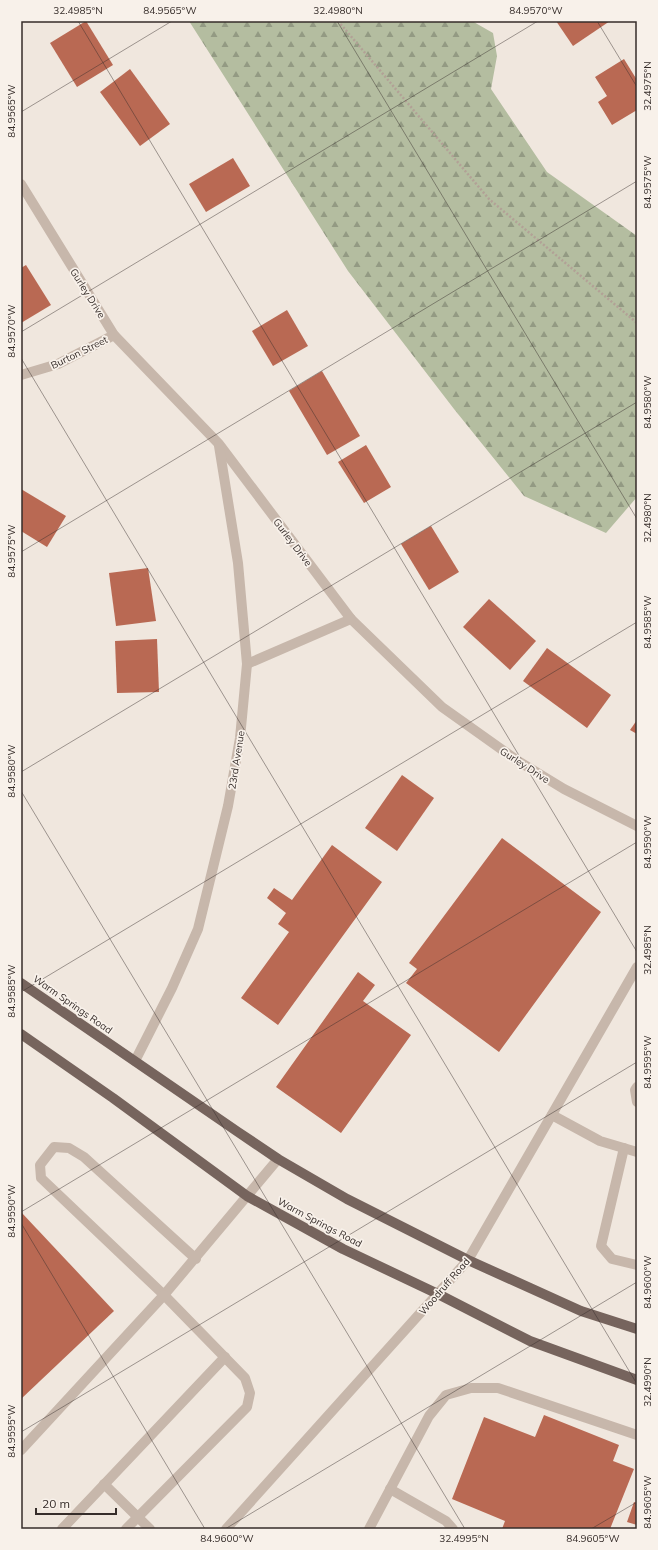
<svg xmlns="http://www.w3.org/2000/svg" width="658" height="1550" viewBox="0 0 658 1550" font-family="Mulish,sans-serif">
<defs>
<pattern id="forest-firs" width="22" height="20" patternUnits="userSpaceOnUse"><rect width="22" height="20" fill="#b4bda0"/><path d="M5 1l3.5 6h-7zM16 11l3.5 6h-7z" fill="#939a83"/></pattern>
</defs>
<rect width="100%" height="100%" fill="#f0e7de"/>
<path fill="url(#forest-firs)" d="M189 21H472L493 33 497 56 491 89 547 172 637 236V497L606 533 524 496 454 409 348 271Z"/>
<g fill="#b96953">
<path d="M86 21 113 65 77 87 50 43Z"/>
<path d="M556 21H610L573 46Z"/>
<path d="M624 59 637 80V110L612 125 598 102 607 96 595 77Z"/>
<path d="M130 69 170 124 140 146 100 92Z"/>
<path d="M233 158 250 186 206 212 189 184Z"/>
<path d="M26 265 51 305 21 323V268Z"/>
<path d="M287 310 308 346 273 366 252 331Z"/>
<path d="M322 371 360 436 327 455 289 391Z"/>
<path d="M366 445 391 487 364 503 338 462Z"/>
<path d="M21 489 66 516 47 547 21 531Z"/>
<path d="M431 526 459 572 429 590 401 544Z"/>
<path d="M148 568 156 621 116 626 109 573Z"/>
<path d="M489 599 536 641 510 670 463 627Z"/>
<path d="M157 639 159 692 117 693 115 641Z"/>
<path d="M547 648 611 695 587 728 523 681Z"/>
<path d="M637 720V734L630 730Z"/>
<path d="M402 775 434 798 397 851 365 828Z"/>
<path d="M502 838 601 912 499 1052 406 983 417 969 409 963Z"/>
<path d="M332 845 382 882 278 1025 241 998 289 932 278 924 286 913 267 898 274 888 292 900Z"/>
<path d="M358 972 375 985 363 1001 411 1035 341 1133 276 1087Z"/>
<path d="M21 1212 114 1311 21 1399Z"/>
<path d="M544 1415 619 1445 613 1461 634 1469 610 1529H502L505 1521 452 1499 484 1417 535 1437Z"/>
<path d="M634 1502 637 1503V1525L627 1522Z"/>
</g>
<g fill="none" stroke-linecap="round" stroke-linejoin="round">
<path stroke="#b2a196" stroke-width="2.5" stroke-dasharray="2 2" stroke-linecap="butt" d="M338 21 489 199 637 323"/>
<g stroke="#c7b7ab" stroke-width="10">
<path d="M21 184 114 335 219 444 351 619 442 707 518 761 564 789 637 826"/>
<path d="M21 375 58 364 114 335"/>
<path d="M247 664 351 619"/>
<path d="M135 1061 172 988 198 929 228 806 240 738 247 664 238 563 219 446"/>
<path d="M637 1087 635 1090 637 1102"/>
<path d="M552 1115 600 1141 637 1152"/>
<path d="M624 1148 601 1246 612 1259 637 1265"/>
<path d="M196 1259 84 1157 69 1148 54 1147 40 1165 41 1178 164 1295 278 1159"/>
<path d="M21 1450 164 1295 245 1378 250 1393 247 1407 126 1529"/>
<path d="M104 1484 150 1529"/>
<path d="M390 1489 446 1521 453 1529"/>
<path d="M62 1529 225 1357"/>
<path d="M226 1529 468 1260 637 967"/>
<path d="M369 1529 429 1416 446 1395 471 1388H498L637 1435"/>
</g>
<g stroke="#76645d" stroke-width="10">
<path d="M21 983 238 1132 278 1159 347 1199 468 1260 581 1311 637 1329"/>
<path d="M21 1034 113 1098 247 1196 343 1249 438 1294 530 1341 637 1380"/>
</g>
</g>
<path fill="none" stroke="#362d2a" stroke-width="1" stroke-opacity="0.45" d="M78 21 637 952M337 21 637 519M597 21 637 87M21 112 172 21M21 332 538 21M21 358 637 1384M21 552 637 181M21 772 637 402M21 791 465 1529M21 992 637 622M21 1212 637 842M21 1223 205 1529M21 1432 637 1062M225 1529 637 1282M591 1529 637 1502"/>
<g text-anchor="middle" stroke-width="3.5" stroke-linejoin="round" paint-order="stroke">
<g font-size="10" fill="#362d2a" stroke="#f8f1ea">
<text transform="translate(88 293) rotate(58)" y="4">Gurley Drive</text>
<text transform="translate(79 352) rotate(-26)" y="4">Burton Street</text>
<text transform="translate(293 542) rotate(53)" y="4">Gurley Drive</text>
<text transform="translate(236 760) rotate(-81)" y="4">23rd Avenue</text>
<text transform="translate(525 765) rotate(33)" y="4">Gurley Drive</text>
<text transform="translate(73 1004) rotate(35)" y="4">Warm Springs Road</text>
<text transform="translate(320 1222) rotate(28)" y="4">Warm Springs Road</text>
<text transform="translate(444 1286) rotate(-49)" y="4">Woodruff Road</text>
</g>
</g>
<rect width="658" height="1550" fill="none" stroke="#f8f1ea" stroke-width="44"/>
<path d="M36 1508v6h80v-6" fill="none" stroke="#362d2a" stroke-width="2"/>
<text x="42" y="1508" font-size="12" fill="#362d2a" stroke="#f8f1ea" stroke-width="3" paint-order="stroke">20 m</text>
<rect x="22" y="22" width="614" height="1506" fill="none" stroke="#362d2a" stroke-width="1.5"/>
<g font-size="10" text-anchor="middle" fill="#362d2a">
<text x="78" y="14">32.4985°N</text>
<text x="170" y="14">84.9565°W</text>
<text x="338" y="14">32.4980°N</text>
<text x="536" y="14">84.9570°W</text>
<text transform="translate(647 86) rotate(-90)" y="4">32.4975°N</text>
<text transform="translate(11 111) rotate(-90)" y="4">84.9565°W</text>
<text transform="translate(647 182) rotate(-90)" y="4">84.9575°W</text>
<text transform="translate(11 331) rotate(-90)" y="4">84.9570°W</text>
<text transform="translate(647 402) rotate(-90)" y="4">84.9580°W</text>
<text transform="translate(647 518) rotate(-90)" y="4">32.4980°N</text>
<text transform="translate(11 551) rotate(-90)" y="4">84.9575°W</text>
<text transform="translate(647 622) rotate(-90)" y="4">84.9585°W</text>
<text transform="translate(11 771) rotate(-90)" y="4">84.9580°W</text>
<text transform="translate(647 842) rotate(-90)" y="4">84.9590°W</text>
<text transform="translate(647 950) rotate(-90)" y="4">32.4985°N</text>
<text transform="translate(11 991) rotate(-90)" y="4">84.9585°W</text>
<text transform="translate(647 1062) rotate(-90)" y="4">84.9595°W</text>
<text transform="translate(11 1211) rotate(-90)" y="4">84.9590°W</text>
<text transform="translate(647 1282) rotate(-90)" y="4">84.9600°W</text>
<text transform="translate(647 1382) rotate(-90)" y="4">32.4990°N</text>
<text transform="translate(11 1431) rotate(-90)" y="4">84.9595°W</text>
<text transform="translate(647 1502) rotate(-90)" y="4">84.9605°W</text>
<text x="227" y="1542">84.9600°W</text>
<text x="464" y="1542">32.4995°N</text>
<text x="593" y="1542">84.9605°W</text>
</g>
</svg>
